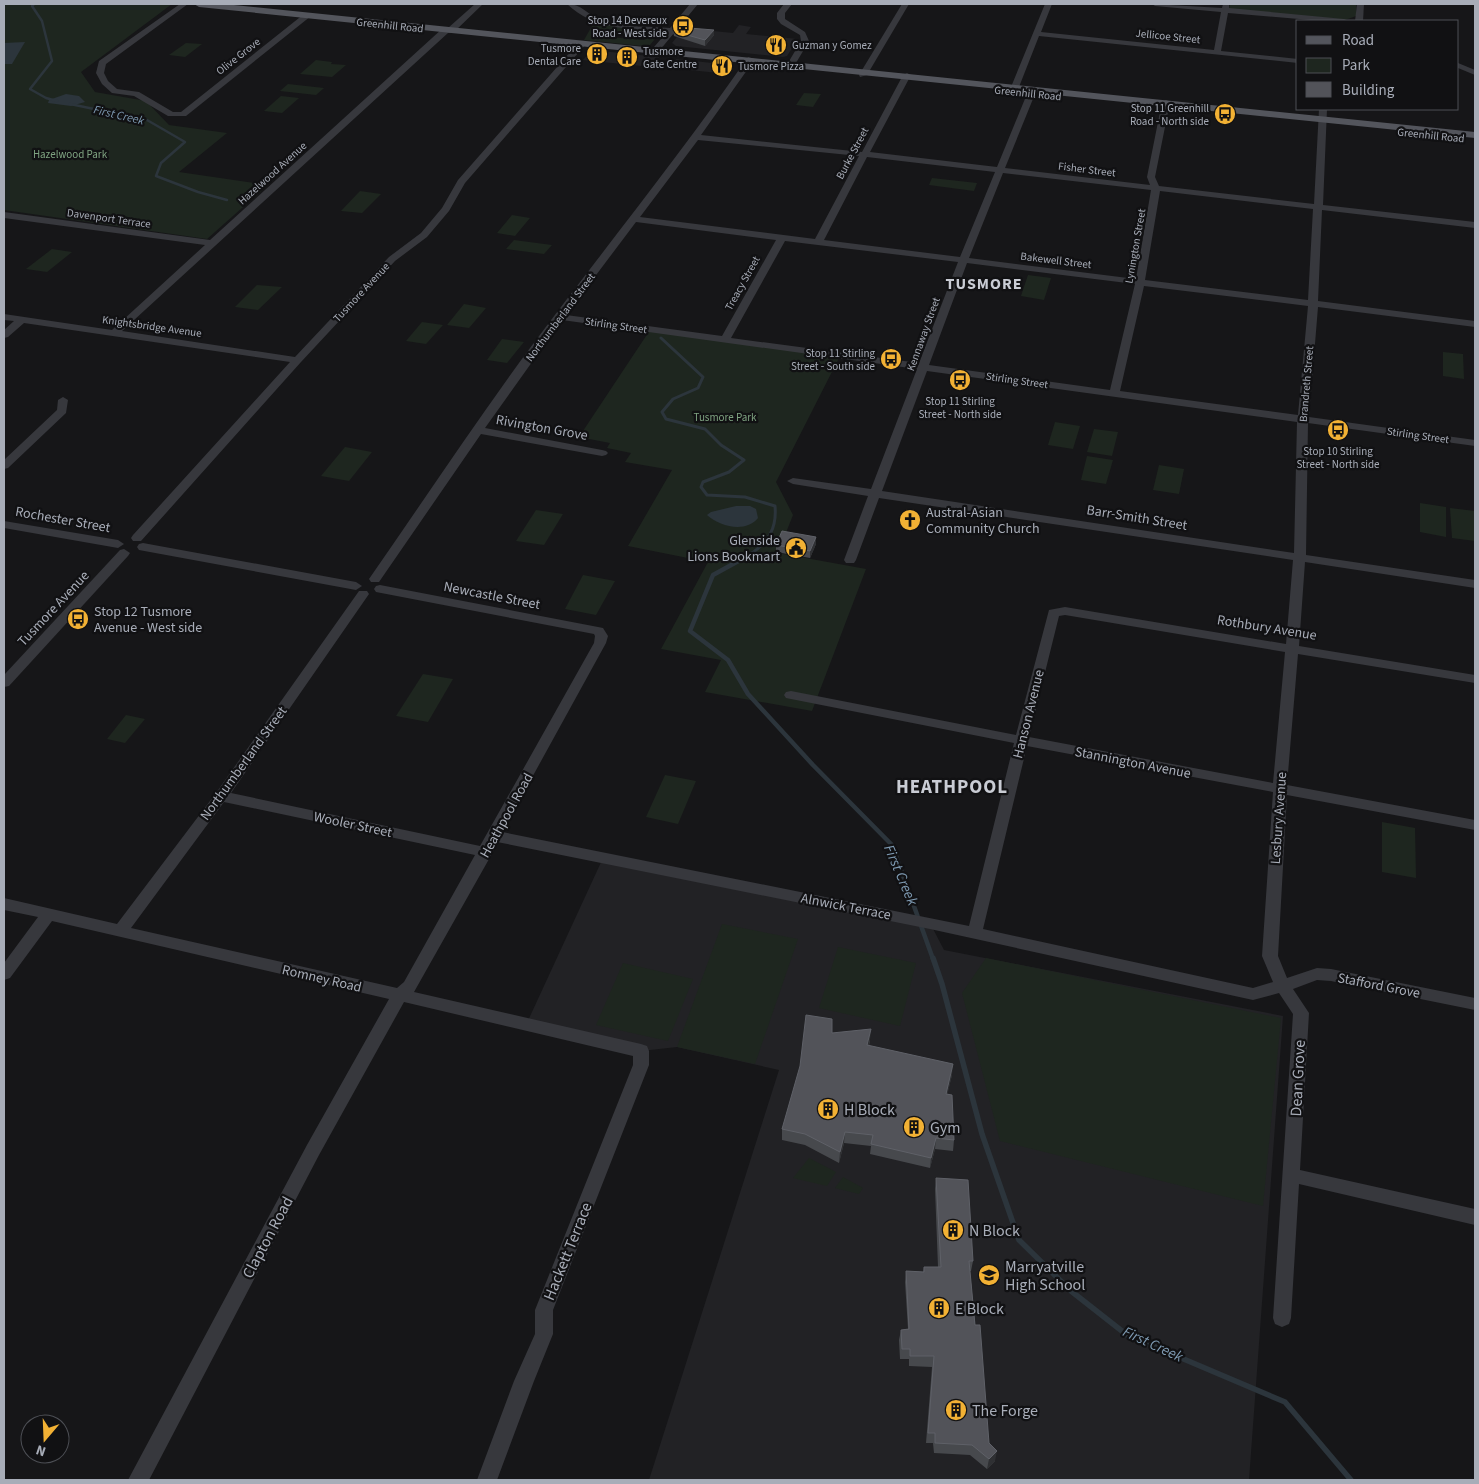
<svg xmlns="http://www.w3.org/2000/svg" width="1479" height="1484" viewBox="0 0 1479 1484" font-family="'Source Sans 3',sans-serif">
<rect width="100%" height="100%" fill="#161618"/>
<g fill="#222225">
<path d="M739 25 751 27 746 34 798 39 787 56 783 57 676 46 672 43 684 28 733 33Z"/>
<path d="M592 50 659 57 651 67 583 60Z"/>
<path d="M676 59 730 65 733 67 728 74 670 68Z"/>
<path d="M603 858 930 923 944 950 1283 1016 1249 1480H649L779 1070 677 1047 641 1051 526 1025Z"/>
</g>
<g fill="#1e261f">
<path d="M4 4H172L81 72 95 92 146 101 169 125 227 133 179 172 268 185 207 239 4 210Z"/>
<path d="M1230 4H1356V16L1345 20 1229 9Z"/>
<path d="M601 24 628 29 625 32 602 30 598 36 644 40 649 35 634 33 637 29 657 32 659 34 650 45 643 46 584 40 592 26Z"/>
<path d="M186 43 202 44 185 57 169 55Z"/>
<path d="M316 60 332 62 331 64 346 65 332 77 300 74Z"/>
<path d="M288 84 324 88 316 95 280 91Z"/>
<path d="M804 93 821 94 813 107 796 105Z"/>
<path d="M281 96 299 98 282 113 264 111Z"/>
<path d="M932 178 977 183 974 191 929 185Z"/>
<path d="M360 191 381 194 362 213 341 211Z"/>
<path d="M512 215 530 218 515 236 497 233Z"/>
<path d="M514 240 552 245 544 254 506 249Z"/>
<path d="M52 249 72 252 47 272 26 269Z"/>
<path d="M1028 275 1051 278 1044 300 1021 296Z"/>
<path d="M257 285 282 287 258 310 235 307Z"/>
<path d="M464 304 486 308 469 328 447 325Z"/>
<path d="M422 322 443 325 426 344 406 341Z"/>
<path d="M650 330 840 356 776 482 793 515 778 553 866 569 812 711 705 692 721 660 661 649 708 562 628 546 672 470 625 462 631 453 607 448 610 443 579 437Z"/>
<path d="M502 339 524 342 507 363 487 360Z"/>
<path d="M1443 352 1463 354 1464 379 1443 376Z"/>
<path d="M1055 422 1080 426 1073 449 1048 445Z"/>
<path d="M1094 429 1118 432 1112 456 1087 452Z"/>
<path d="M345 447 372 452 349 481 321 476Z"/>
<path d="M1087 456 1113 460 1106 484 1081 480Z"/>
<path d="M1159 465 1184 469 1179 494 1153 490Z"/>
<path d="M1420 503 1446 507V537L1420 532Z"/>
<path d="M1450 508 1475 511V541L1452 538Z"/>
<path d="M536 510 563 514 544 545 516 541Z"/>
<path d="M583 575 615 581 596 615 565 609Z"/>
<path d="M423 674 453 679 428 722 396 716Z"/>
<path d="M126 715 145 719 125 743 107 739Z"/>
<path d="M665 775 696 781 678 824 646 817Z"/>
<path d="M1382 822 1415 828 1416 878 1382 872Z"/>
<path d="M722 924 798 939 755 1064 677 1047Z"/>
<path d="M838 947 916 963 900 1026 819 1008Z"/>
<path d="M986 958 1281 1018 1263 1206 1000 1141 962 993Z"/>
<path d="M623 963 693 979 668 1041 596 1025Z"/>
<path d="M809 1158 836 1172 827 1186 793 1178Z"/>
<path d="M843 1177 863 1188 859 1194 835 1188Z"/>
</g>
<g fill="#2c353c">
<path d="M25 42 12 64H4V43Z"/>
<path d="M66 94 79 96 85 102 71 106 48 103 49 100Z"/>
<path d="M736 506H750L756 509 758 518C746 533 720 527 707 515L711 512Z"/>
</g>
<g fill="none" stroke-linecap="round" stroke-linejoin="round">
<g stroke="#2c353c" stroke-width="2.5">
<path d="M34 4 32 6 42 21 52 61 30 89 46 98 57 101"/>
<path d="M70 104 147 120 185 142 161 163 156 176 198 192 227 200"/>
</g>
<path stroke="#2c353c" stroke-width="3" d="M661 338 703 377 698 388 673 399 662 412 666 419 705 429 721 445 744 460 729 472 703 482 701 487 707 495 745 497 775 506C777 528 769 541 751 554"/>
<path stroke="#2c353c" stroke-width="4.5" d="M753 553 713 575 690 631 728 660 748 694 813 765 892 845 933 959"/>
<path stroke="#2c353c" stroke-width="5.5" d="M933 958 942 984 982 1134 1019 1240 1071 1291 1127 1335 1285 1402 1351 1480"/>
<g fill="#37383d" fill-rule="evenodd">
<path d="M180 4H188L106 64 104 73 108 81 117 89 139 92 173 112H181L304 14 311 16 186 116H168L134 96 112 93 102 84 96 73 99 61Z"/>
<path d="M475 4H483L453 33H448L122 331 295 357 389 257 421 233 442 208 458 180 579 42 586 44 465 183 449 211 427 237 395 261 301 362 141 541H133L131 538 133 535 290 362 24 323 8 337 4 338V330L14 321 4 320V314L112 330 205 245 4 218V212L210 240 443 28H448Z"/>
<path d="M567 4C580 3 587 14 599 19 619 28 648 26 670 28L690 4H698L655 56H652L648 54 667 32C631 29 594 30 567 4Z"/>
<path d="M784 4H792L785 13V19L805 32 809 41 793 68 789 70 785 68 801 41 800 35 781 24 777 19V13Z"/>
<path d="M902 4H909L867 75 860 77 859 75Z"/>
<path d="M1045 4H1052L1041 32 1214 50 1221 12 1155 6 1152 4 1222 8 1223 4H1229V8L1344 19 1348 21H1322L1228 13 1221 51 1298 59V63L1039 36 1019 87 1012 89 1011 87Z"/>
<path d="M1357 4H1364L1363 21H1355Z"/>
<path d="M748 57 755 59 701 135 862 152 903 75 907 73 911 75 870 152 997 167 1029 89 1033 87 1037 89 1005 168 1150 185 1147 177 1162 102 1166 100 1170 102 1155 177 1159 186 1314 204 1319 109H1327L1323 205 1475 222V228L1322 210 1318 301 1475 321V327L1318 307 1309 417 1475 440V446L1308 423 1306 555 1475 580V588L1305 562 1299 646 1475 675V683L1298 654 1287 785 1475 820V830L1287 795 1278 956 1287 978 1317 968 1331 969 1475 998V1010L1331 981 1317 980 1293 989 1309 1013 1300 1170 1475 1209V1225L1299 1184 1291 1318 1289 1324 1282 1327 1275 1324 1273 1318 1293 1014 1279 993 1253 1000 930 929 497 842 493 852 414 992 641 1044 647 1046 649 1051V1065L553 1310V1334L534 1381 497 1480H477L514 1381 535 1334V1310L633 1065V1056L404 1002 319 1155 149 1480H128L307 1145 389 999 52 921 10 978 4 980V963L38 917 4 910V898L117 924 216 793 359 591H367L369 594 231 793 480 846 594 643 595 636 594 634 376 592 374 589 376 586 380 585 598 627 603 628 608 636 606 643 502 832 969 926 1014 743 791 699 786 698 784 695 786 692 791 691 1016 735 1049 610 1065 607 1286 644 1293 560 879 498 856 560 854 563H846L844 560 868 496 793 484 787 481 793 478 871 489 917 369 562 320 485 428 602 450 606 451 608 453 606 455 602 456 481 434 379 582H371L369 579C424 500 476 421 533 344 605 248 680 155 748 57ZM698 140 859 156 815 239 640 217ZM867 157 995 172 960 257 824 240ZM1003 173 1151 190 1136 279 969 258ZM1160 191 1313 209 1308 300 1145 280ZM636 222 776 240 722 336 566 315ZM785 241 958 262 919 363 731 338ZM967 263 1135 284 1110 390 929 365ZM1144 286 1308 306 1298 415 1120 391ZM927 371 1297 422 1294 553 882 491ZM1065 615 1285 652 1273 783 1029 737 1059 616ZM1027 746 1273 792 1262 956 1273 982 1253 988 983 929ZM224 802 475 855 404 982 397 988 131 928Z"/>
<path d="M1458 63 1475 70V75L1458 68Z"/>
<path d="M63 397 68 400 66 413 8 468 4 469V460L57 410 58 400Z"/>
<path d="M4 521 118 540 124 544 118 548 4 528Z"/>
<path d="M143 543 356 582 362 586 356 590 139 550 137 547 139 544Z"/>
<path d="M124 549 130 553 128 556 9 686 4 687V675L120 550Z"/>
</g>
<path fill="#53555c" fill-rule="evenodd" d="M194 4H224L1475 132V138L199 7Z"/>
</g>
<g fill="#47494d">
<path d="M673 31 714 35 705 46 674 36Z"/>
<path d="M816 537V544L810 558 776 552V545Z"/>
<path d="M870 1040 869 1046 952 1075 947 1094 954 1140 953 1151 935 1149 930 1168 870 1154 871 1146 844 1143 839 1163 805 1145 782 1140V1129Z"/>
<path d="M936 1178 973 1261 971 1271H970L975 1325 989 1443 995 1461 987 1469 970 1455 934 1453 933 1443H926L932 1367 909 1366V1359H900L899 1340 901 1330 908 1329 905 1282 906 1271 923 1272 924 1267H938L935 1189Z"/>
</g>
<g fill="#2f3033">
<path d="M714 30V35L705 46V40Z"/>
<path d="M816 537V544L810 558V551Z"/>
<path d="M871 1029 870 1040 866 1056 867 1045Z"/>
<path d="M953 1064 952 1075 945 1105 946 1094Z"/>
<path d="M845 1132 844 1143 839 1163 840 1152Z"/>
<path d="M936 1138 935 1149 930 1168 931 1158Z"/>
<path d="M997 1451 995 1461 987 1469 989 1459Z"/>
</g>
<g fill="#525359" stroke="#5f6168">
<path d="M677 27 714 30 705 40 673 31Z"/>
<path d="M782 531 816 537 810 551 776 545Z"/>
<path d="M806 1015 832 1019V1033L871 1029 867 1045 953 1064 946 1094 952 1095 954 1140 936 1138 931 1158 871 1144 873 1135 845 1132 840 1152 805 1134 782 1129 800 1066Z"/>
<path d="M936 1178 968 1180 973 1261H969L975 1325H980L989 1443 997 1451 989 1459 972 1445 935 1443V1433H928L934 1356H910V1349H902L901 1330 909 1329 906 1271 924 1272V1267H941Z"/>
</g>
<defs>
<g id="bus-disc" transform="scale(1.125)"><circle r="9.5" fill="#f2b134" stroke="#111113"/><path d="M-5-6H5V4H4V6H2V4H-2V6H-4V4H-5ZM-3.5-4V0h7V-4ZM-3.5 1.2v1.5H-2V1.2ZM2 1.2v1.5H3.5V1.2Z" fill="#111"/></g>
<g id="restaurant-disc" transform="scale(1.125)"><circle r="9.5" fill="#f2b134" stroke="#111113"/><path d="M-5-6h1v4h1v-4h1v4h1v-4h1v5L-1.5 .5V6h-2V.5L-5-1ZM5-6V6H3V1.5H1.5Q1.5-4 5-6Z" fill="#111"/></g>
<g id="building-disc" transform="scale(1.125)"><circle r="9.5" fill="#f2b134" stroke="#111113"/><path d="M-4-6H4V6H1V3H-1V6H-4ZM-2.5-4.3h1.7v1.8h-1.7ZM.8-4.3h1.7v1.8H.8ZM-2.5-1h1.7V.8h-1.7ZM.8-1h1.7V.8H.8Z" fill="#111"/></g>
<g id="church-disc" transform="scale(1.125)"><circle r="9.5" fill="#f2b134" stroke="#111113"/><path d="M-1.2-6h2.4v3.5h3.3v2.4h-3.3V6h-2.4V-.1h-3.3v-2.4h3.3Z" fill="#111"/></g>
<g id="civic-disc" transform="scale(1.125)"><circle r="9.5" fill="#f2b134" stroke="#111113"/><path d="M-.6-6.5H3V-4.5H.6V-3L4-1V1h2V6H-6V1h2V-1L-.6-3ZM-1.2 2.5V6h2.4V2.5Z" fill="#111"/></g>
<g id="school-disc" transform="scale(1.125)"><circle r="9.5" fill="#f2b134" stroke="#111113"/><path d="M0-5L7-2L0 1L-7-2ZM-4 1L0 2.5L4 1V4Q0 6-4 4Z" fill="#111"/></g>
</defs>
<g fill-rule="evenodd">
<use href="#bus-disc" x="683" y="26"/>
<use href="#restaurant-disc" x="776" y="45"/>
<use href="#building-disc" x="597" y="54"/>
<use href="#building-disc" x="627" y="57"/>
<use href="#restaurant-disc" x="722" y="66"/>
<use href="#bus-disc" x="1225" y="114"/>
<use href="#bus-disc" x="891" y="359"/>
<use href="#bus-disc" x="960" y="380"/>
<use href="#bus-disc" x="1338" y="430"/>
<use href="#church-disc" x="910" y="520"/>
<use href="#civic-disc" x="796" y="548"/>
<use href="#bus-disc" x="78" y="619"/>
<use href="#building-disc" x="828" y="1109"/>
<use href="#building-disc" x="914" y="1127"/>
<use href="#building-disc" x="953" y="1230"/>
<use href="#school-disc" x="989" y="1275"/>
<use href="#building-disc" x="939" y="1308"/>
<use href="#building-disc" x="956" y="1410"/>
</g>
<g text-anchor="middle" stroke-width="4.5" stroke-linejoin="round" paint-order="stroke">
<g font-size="11" fill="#a8adb8" stroke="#111113" text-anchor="end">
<text x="667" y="24">Stop 14 Devereux<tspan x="667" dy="13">Road - West side</tspan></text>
<text x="792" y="49" text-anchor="start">Guzman y Gomez</text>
<text x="581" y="52">Tusmore<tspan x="581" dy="13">Dental Care</tspan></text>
<text x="643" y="55" text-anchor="start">Tusmore<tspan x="643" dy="13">Gate Centre</tspan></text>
<text x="738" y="70" text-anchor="start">Tusmore Pizza</text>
<text x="1209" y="112">Stop 11 Greenhill<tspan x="1209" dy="13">Road - North side</tspan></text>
<text x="875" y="357">Stop 11 Stirling<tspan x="875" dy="13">Street - South side</tspan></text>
<text x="960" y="405" text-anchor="middle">Stop 11 Stirling<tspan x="960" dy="13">Street - North side</tspan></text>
<text x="1338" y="455" text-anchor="middle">Stop 10 Stirling<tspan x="1338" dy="13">Street - North side</tspan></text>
</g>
<g font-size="11" fill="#a8adb8" stroke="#111113">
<text transform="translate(390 25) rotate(6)" y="4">Greenhill Road</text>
<text transform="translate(1168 36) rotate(6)" y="4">Jellicoe Street</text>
<text transform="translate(238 56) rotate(-38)" y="4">Olive Grove</text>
<text transform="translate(1028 93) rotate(6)" y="4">Greenhill Road</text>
<text transform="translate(1431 135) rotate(6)" y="4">Greenhill Road</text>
<text transform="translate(852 153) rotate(-62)" y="4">Burke Street</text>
<text transform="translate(1087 169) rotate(7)" y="4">Fisher Street</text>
<text transform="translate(272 173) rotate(-42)" y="4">Hazelwood Avenue</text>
<text transform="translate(109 218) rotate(8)" y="4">Davenport Terrace</text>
<text transform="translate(1135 246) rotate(-80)" y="4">Lynington Street</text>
<text transform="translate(1056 260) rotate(7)" y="4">Bakewell Street</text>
<text transform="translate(742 283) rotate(-61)" y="4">Treacy Street</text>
<text transform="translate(361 292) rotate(-47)" y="4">Tusmore Avenue</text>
<text transform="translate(560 317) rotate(-53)" y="4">Northumberland Street</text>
<text transform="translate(616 325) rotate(8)" y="4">Stirling Street</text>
<text transform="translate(152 326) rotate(8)" y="4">Knightsbridge Avenue</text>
<text transform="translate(923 334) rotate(-70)" y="4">Kennaway Street</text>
<text transform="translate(1017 380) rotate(8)" y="4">Stirling Street</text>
<text transform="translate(1306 384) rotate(-85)" y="4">Brandreth Street</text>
<text transform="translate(1418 435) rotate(8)" y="4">Stirling Street</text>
</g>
<g font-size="11" fill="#7fa381" stroke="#111113">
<text x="70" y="158">Hazelwood Park</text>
<text x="725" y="421">Tusmore Park</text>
</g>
<g font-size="12" font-style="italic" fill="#7f9bb3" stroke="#111113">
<text transform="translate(119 115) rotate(13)" y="4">First Creek</text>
</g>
<g font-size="14" fill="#a8adb8" stroke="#111113">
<text transform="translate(542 427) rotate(10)" y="5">Rivington Grove</text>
<text transform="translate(1137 517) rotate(9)" y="5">Barr-Smith Street</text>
<text transform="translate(63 519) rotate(10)" y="5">Rochester Street</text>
<text transform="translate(492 595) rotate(11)" y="5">Newcastle Street</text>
<text transform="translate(53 608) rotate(-47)" y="5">Tusmore Avenue</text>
<text transform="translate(1267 627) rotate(9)" y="5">Rothbury Avenue</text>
<text transform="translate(1028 714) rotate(-76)" y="5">Hanson Avenue</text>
<text transform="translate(1133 762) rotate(11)" y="5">Stannington Avenue</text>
<text transform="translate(243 763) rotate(-54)" y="5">Northumberland Street</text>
<text transform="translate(506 815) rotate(-61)" y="5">Heathpool Road</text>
<text transform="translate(1278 818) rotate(-86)" y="5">Lesbury Avenue</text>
<text transform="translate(353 824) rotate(12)" y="5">Wooler Street</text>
<text transform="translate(846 906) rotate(11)" y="5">Alnwick Terrace</text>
<text transform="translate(322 978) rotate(13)" y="5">Romney Road</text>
<text transform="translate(1379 985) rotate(11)" y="5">Stafford Grove</text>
</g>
<g font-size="14" fill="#a8adb8" stroke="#111113" text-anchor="start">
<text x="926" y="517">Austral-Asian<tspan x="926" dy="16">Community Church</tspan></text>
<text x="780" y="545" text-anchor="end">Glenside<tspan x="780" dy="16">Lions Bookmart</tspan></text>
<text x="94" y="616">Stop 12 Tusmore<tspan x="94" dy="16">Avenue - West side</tspan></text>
</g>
<g font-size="15" font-style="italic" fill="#7f9bb3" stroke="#111113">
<text transform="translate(901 875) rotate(67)" y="5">First Creek</text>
<text transform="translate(1153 1344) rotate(25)" y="5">First Creek</text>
</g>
<g font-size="16" font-weight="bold" letter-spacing="1" fill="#c9ccd4" stroke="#111113">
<text x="984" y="289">TUSMORE</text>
</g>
<g font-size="16" fill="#a8adb8" stroke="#111113">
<text transform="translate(1297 1078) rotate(-87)" y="6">Dean Grove</text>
<text transform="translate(267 1237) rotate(-62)" y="6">Clapton Road</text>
<text transform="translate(567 1251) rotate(-68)" y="6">Hackett Terrace</text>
</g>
<g font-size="16" fill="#a8adb8" stroke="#111113" text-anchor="start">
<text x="844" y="1115">H Block</text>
<text x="930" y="1133">Gym</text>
<text x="969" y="1236">N Block</text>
<text x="1005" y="1272">Marryatville<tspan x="1005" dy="18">High School</tspan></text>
<text x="955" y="1314">E Block</text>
<text x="972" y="1416">The Forge</text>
</g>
<g font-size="19" font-weight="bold" letter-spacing="1" fill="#c9ccd4" stroke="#111113">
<text x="952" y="793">HEATHPOOL</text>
</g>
</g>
<rect width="1479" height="1484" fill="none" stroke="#a8adb8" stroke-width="10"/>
<rect x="1296" y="20" width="162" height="90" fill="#111113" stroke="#4d4f55"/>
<rect x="1306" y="36" width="25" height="8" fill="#53555c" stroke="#4d4f55"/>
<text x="1342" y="45" font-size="15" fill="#a8adb8">Road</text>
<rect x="1306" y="58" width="25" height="15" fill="#1e261f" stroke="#4d4f55"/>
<text x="1342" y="70" font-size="15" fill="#a8adb8">Park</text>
<rect x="1306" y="82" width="25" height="15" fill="#525359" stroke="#4d4f55"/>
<text x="1342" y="95" font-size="15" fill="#a8adb8">Building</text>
<g transform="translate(45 1439) rotate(199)"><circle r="24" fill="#111113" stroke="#4d4f55"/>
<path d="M0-4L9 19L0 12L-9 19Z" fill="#f2b134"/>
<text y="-8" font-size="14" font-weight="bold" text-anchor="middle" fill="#a8adb8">N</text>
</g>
</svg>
